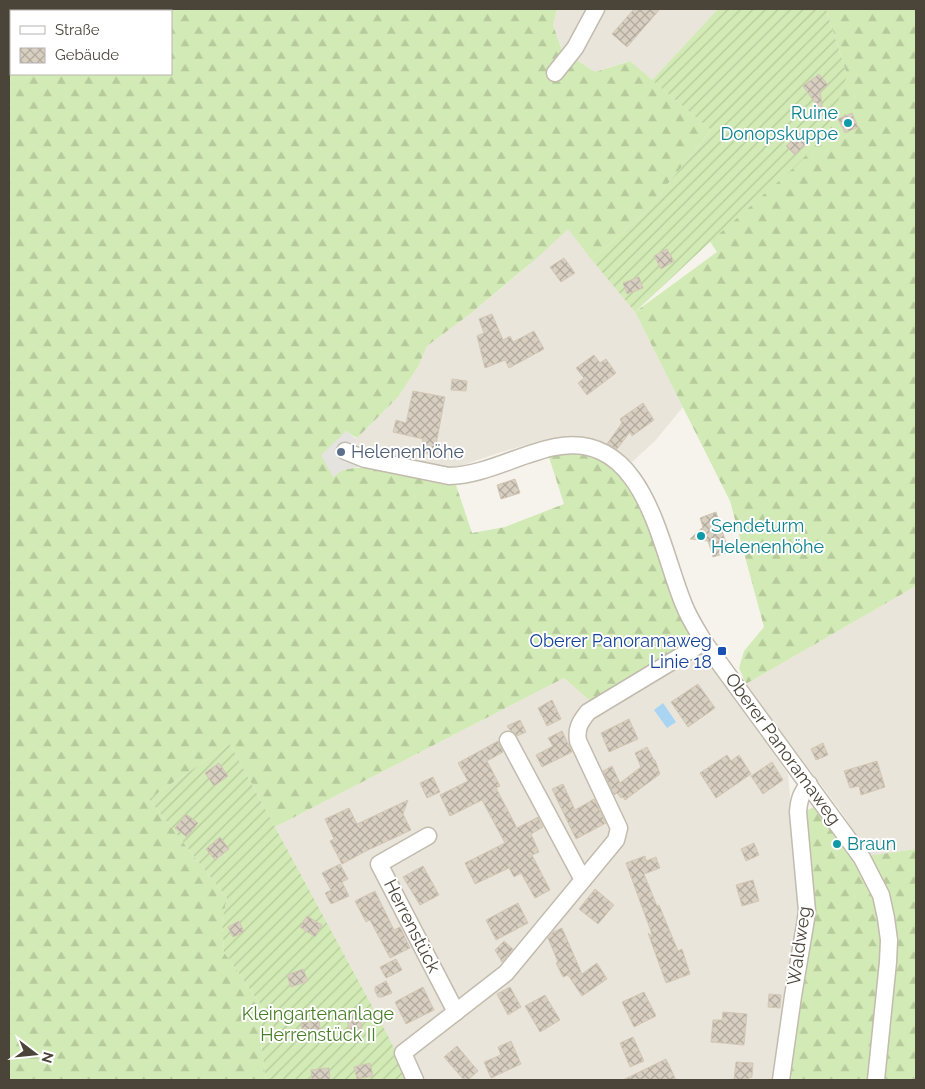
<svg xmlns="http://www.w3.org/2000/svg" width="925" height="1089" viewBox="0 0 925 1089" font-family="Raleway,sans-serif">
<defs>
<pattern id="forest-firs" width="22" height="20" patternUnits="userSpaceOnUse" patternTransform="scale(1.25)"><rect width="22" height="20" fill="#d2eab5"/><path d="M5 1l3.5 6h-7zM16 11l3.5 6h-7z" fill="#b6ca9c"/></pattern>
<pattern id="garden-furrows" width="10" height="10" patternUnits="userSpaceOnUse" patternTransform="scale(1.25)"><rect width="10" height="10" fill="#d2eab5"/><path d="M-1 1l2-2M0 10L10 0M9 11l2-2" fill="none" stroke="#b6ca9c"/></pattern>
<pattern id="building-cross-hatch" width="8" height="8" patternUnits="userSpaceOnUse" patternTransform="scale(1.25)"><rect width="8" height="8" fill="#d8cfc1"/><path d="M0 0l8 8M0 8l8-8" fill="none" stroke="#b1aa9e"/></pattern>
</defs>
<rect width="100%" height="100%" fill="#f6f3ec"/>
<g fill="#eae5da">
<path d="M557 9H718L652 80 629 61 595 72 562 49 553 25Z"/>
<path d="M568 228 635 312 683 407 655 441 632 462 614 449 585 437 542 440 492 455 458 467H433L357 449 356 439 398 397 418 367 427 346 470 314 522 271Z"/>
<path d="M916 586V849L869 856 842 813 746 684Z"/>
<path d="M701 656 708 662 788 774 799 897V923L776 1080H410L385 1030 275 827 564 678 590 701 599 711 690 660Z"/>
</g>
<g fill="url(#forest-firs)" fill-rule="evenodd">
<path d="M9 9H557L553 25 562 50 595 72 630 61 711 130 648 209 592 260 568 229 537 258 470 314 427 346 418 367 398 397 357 438 345 431 343 470C370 462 424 475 454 479L472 533 505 527 564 504 548 454 578 452 615 467 647 516 693 643 590 701 564 678 275 827 230 744 149 799 227 898 222 921 224 952 263 1008 261 1043 266 1080H9ZM11 11H171V74H11Z"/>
<path d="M826 9H916V586L746 684 739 668 744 651 764 627 730 501 635 312 717 252 705 234 847 75Z"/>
<path d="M814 807 853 858 916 849V1080H787L795 1015 803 812Z"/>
</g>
<g fill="url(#garden-furrows)">
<path d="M718 9H826L847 75 828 132 796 166 710 242 635 312 592 260 648 209 711 130 652 80Z"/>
<path d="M230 744 385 1030 410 1080H266L261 1043 263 1008 224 952 222 921 227 898 149 799Z"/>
</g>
<path fill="#e5e3e0" d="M346 431 356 439 358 467 343 470 333 477 321 455Z"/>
<path fill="#a9d4f2" d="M663 703 676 722 667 728 654 710Z"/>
<g fill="url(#building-cross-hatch)" stroke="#d3c7b4">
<path d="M634 9H660L627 47 612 34Z"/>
<path d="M819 74 828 85 820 91 823 114 803 86Z"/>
<path d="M852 113 858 127 845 133 838 119Z"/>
<path d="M799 133 808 142 795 155 786 146Z"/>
<path d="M667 249 674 261 661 269 654 256Z"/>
<path d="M564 258 575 273 561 282 550 267Z"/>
<path d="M639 277 643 288 627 294 623 283Z"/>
<path d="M492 314 503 340 510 336 513 342 534 331 544 349 509 368 505 360 485 368 477 336 484 333 479 319Z"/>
<path d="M594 355 600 363 606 359 616 373 587 395 578 383 584 378 576 368Z"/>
<path d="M452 379 467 381 466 391 451 390Z"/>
<path d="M413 391 445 397 434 455 421 453 423 439 393 432 396 420 406 423Z"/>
<path d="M643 403 654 420 632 436 630 432 617 449 607 444 622 423 620 419Z"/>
<path d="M515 479 520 493 501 499 497 485Z"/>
<path d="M716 512 729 552 713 557 708 541 690 539 703 527 700 518Z"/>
<path d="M698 684 715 708 688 727 671 702Z"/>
<path d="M552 700 561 719 547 726 538 708Z"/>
<path d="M629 719 638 739 609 752 601 733Z"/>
<path d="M520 720 526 732 517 736 510 730 507 726Z"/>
<path d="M562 731 572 752 542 767 536 755 553 746 548 738Z"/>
<path d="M498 741 503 752 487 761 500 786 496 788 517 828 538 817 543 827 531 834 539 852 532 855 550 890 535 898 521 873 514 877 509 868 475 884 465 863 505 843 482 800 450 816 440 795 468 781 458 763Z"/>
<path d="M823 743 828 755 816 760 811 749Z"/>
<path d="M647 747 654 760H655L660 774 625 800 623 797 621 798 617 793 614 795 603 771 612 766 620 783 641 767 635 753Z"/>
<path d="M727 755 731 761 739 755 751 774 716 798 700 773Z"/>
<path d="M877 761 885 787 861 795 859 786 850 788 844 771Z"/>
<path d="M772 762 783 780 763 794 751 776Z"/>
<path d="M219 763 228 776 214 786 205 773Z"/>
<path d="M433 777 440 792 427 798 420 783Z"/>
<path d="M563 784 575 810 594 799 606 823 576 839 552 789Z"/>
<path d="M408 800 403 814 411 830 366 851 342 864 330 841 334 839 325 819 349 808 357 824Z"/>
<path d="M186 814 198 823 187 837 175 828Z"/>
<path d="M220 837 229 849 215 860 206 849Z"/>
<path d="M754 843 759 855 746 861 741 849Z"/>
<path d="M645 856 646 861 656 857 658 863 660 868 644 874 657 906 659 905 678 951 682 949 690 974 666 983 648 933 653 937 626 863Z"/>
<path d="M340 864 348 879 342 882 349 896 331 904 325 893 331 890 322 873Z"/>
<path d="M423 866 439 895 420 905 403 877Z"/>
<path d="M753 880 759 901 742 906 736 885Z"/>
<path d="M595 889 614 905 598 924 579 909Z"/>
<path d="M375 891 394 930 400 927 410 948 390 958 370 920 366 922 355 901Z"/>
<path d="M518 903 528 923 496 940 486 920Z"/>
<path d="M307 916 322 925 315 937 300 927Z"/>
<path d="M239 921 244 932 233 937 228 927Z"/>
<path d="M562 928 582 974 597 963 607 979 582 996 568 975 563 977 556 963 558 962 548 938 553 932Z"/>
<path d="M504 941 513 949 502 962 495 950Z"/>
<path d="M396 959 402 970 386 978 380 967Z"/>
<path d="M303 969 308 981 291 987 287 975Z"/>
<path d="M386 981 392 993 382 997H378L375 991V987Z"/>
<path d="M423 987 434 1010 406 1024 395 1002Z"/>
<path d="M510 987 521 1007 508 1015 497 994Z"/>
<path d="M644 992 656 1016 634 1027 622 1002Z"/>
<path d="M769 994 781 995 780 1008 768 1007Z"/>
<path d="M545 995 560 1020 540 1032 525 1006Z"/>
<path d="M359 1011 362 1028 349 1030 346 1013Z"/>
<path d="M723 1012 747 1014 744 1045 711 1042 713 1020H722Z"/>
<path d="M319 1021 321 1034 303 1036 301 1023Z"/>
<path d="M633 1037 644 1061 630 1067 620 1043Z"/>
<path d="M511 1041 521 1064 491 1078 484 1062 501 1055 498 1047Z"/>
<path d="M457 1046 478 1071 468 1080H464L444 1057Z"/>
<path d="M666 1059 676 1080H623Z"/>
<path d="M736 1062 753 1063 752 1077 744 1080H734Z"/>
<path d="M370 1063 373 1076 357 1079 354 1067Z"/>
<path d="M329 1068 330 1080H312L311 1070Z"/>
</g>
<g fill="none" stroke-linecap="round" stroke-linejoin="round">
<g stroke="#c2bbae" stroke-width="19">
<g id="minor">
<path d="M555 73 575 48 596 9"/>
<path d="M345 451 365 459 449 476C486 475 519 454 555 447 645 430 659 545 684 605 689 618 697 630 704 642L862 858 881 895 886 918 889 940 888 962 876 1080"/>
<path d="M508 740 583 880"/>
<path d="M428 836 379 864 456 1012"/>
<path d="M415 1080 403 1053 506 973 616 840 619 828 578 741C576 728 580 722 588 712L704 642"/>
<path d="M781 1080 793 996 805 925 807 911 798 812C799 800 801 793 809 784"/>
</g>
</g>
<use href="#minor" stroke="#fff" stroke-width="16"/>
</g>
<g fill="#0f9aa8" stroke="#fff" stroke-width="2">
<circle cx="848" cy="123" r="5"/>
<circle cx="701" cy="536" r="5"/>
<circle cx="837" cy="844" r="5"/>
</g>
<circle fill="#5c6f8a" stroke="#fff" stroke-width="2" cx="341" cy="452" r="5"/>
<rect fill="#1a4fb4" stroke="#fff" stroke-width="2" x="717" y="646" width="10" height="10" rx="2.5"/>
<g text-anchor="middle" stroke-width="4" stroke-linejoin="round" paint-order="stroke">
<g font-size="18" fill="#0d838f" stroke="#fff" text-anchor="start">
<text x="838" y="119" text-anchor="end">Ruine<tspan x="838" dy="21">Donopskuppe</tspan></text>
<text x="711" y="532">Sendeturm<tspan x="711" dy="21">Helenenhöhe</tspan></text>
<text x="847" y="850">Braun</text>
</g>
<g font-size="18" fill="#4e5e75" stroke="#fff" text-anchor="start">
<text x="351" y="458">Helenenhöhe</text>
</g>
<g font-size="18" fill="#164399" stroke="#fff" text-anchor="end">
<text x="712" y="647">Oberer Panoramaweg<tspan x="712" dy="21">Linie 18</tspan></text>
</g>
<g font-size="18" fill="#4b4439" stroke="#fff">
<text transform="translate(783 749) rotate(54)" y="6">Oberer Panoramaweg</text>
<text transform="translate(412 926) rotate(63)" y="6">Herrenstück</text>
<text transform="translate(799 946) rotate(-82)" y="6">Waldweg</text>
</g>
<g font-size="18" fill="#4a7f2a" stroke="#fff">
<text x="318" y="1020">Kleingartenanlage<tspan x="318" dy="21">Herrenstück II</tspan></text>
</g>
</g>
<rect width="925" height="1089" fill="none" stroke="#4b4439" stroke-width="20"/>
<rect x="10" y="10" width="162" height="65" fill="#ffffff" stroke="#b7b4b0"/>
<rect x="20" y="26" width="25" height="8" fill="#ffffff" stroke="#b7b4b0"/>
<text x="55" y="35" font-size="15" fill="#4b4439">Straße</text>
<rect x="20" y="48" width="25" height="15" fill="url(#building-cross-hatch)" stroke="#b7b4b0"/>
<text x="55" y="60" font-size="15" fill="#4b4439">Gebäude</text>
<g transform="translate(35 1054) rotate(106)" stroke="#ffffff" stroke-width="4" paint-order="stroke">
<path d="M0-4L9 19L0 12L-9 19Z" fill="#4b4439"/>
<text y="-8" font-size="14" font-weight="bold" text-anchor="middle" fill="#4b4439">N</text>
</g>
</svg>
